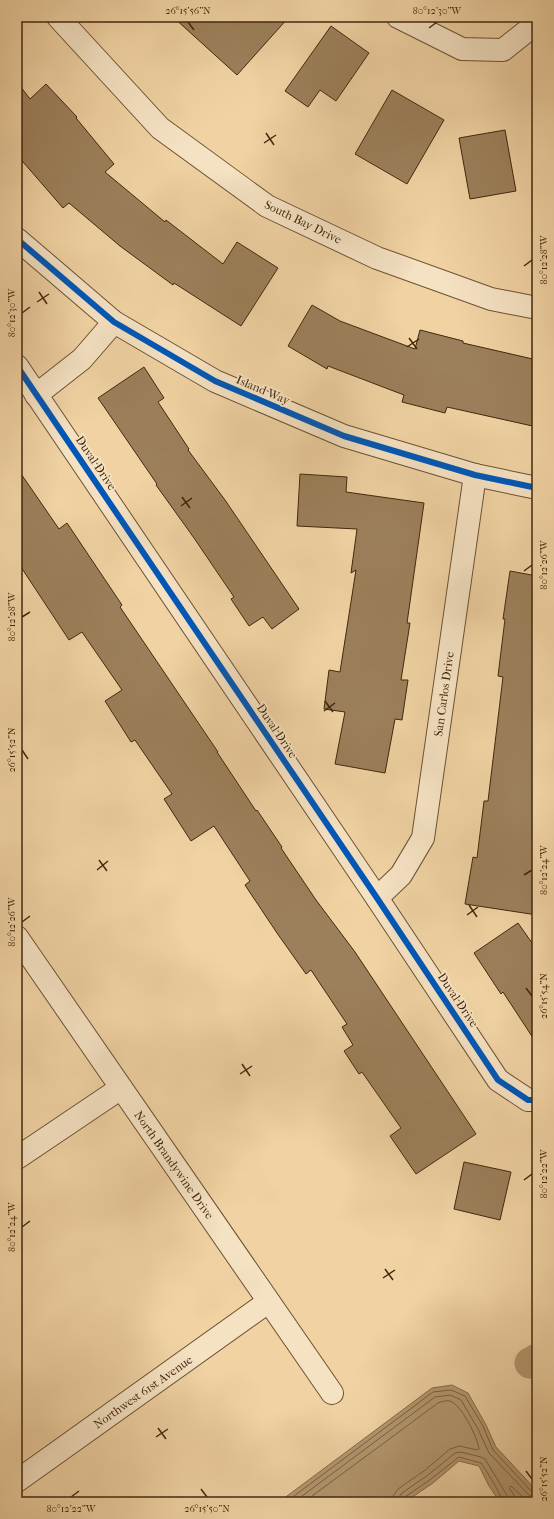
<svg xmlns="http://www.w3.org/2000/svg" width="554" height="1519" viewBox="0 0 554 1519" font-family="'IM FELL French Canon',serif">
<rect width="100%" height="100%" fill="#f0d2a3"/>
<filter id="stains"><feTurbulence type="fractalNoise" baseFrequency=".005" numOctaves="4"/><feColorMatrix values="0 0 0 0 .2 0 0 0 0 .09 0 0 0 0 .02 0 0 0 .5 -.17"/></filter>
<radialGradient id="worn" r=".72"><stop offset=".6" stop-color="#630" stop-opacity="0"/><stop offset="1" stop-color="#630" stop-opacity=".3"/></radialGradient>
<path fill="#b49870" stroke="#866b48" d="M452 1385 468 1393 486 1425 496 1447 537 1491V1502H500L489 1486 479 1466 459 1461 433 1483 405 1502H279L432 1388Z"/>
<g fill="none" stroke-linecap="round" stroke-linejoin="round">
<g stroke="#7a603e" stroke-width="1">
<path d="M286 1502 433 1392 451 1390 465 1396 483 1426 493 1450 532 1492 537 1493"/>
<path d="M294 1502 435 1397 450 1395 461 1400 478 1429 489 1453 529 1495 537 1498"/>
<path d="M304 1502 438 1403C441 1402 446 1400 450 1401 461 1404 478 1438 479 1449L477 1450 460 1446 450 1449 424 1471 398 1489 393 1496 392 1502"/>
<path d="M399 1502V1497L402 1493 428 1475 455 1453 461 1452 481 1457 485 1459 508 1497V1502"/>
<path d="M404 1502 405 1497 431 1479 459 1457 481 1463C485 1468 503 1498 503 1502"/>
<path d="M514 1502V1495L509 1488 511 1486 528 1502"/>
</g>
<path stroke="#b49870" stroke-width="31" d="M530 1363 537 1359"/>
</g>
<g fill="#9c805b" stroke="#41280c">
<path d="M173 17H289L237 75Z"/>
<path d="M331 26 369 53 336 101 320 90 308 107 285 91Z"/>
<path d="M17 82 30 99 46 84 77 117 76 118 114 164 105 172 165 222 166 220 223 264 237 242 278 268 241 326 174 283 173 285 120 246 69 203 63 208 17 155Z"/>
<path d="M392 90 444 120 407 184 355 154Z"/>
<path d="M505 130 516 191 470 199 459 138Z"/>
<path d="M312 305 340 321 415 349 420 330 463 341V343L537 360V427L447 407 445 413 402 402 404 395 328 366 327 369 288 346Z"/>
<path d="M144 367 164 398 158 402 189 449 188 450 225 500 299 609 272 629 263 617 249 626 231 599 234 597 194 538 156 485 157 484 98 398Z"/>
<path d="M17 468 59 529 67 523 122 605 120 607 218 752H217L256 811 257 810 282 847 281 848 316 900 355 952 476 1134 416 1174 390 1136 401 1128 362 1072 359 1074 344 1051 353 1045 342 1027 347 1024 311 970 306 974 277 933 245 885 250 881 214 826 191 841 164 799 172 794 135 740 131 742 105 701 122 690 82 632 69 640 17 561Z"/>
<path d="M300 474 347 477 346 492 424 503 407 623H410L401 680H408L402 720 395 719 385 773 335 764 345 712 324 709 329 670 340 672 356 570 351 573 357 529 297 526Z"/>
<path d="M510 571 537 576V844L534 867H537V915L465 904 473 857 477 858 484 801H488L503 677 498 676 505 619H503Z"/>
<path d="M518 923 537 950V1044L503 992 501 994 474 953Z"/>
<path d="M464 1162 511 1172 500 1220 454 1209Z"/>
</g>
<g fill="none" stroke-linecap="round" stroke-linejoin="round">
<g stroke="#6d5232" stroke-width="24">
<g id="minor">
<path d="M58 17 160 128 267 206 377 258 491 299 537 308"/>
<path d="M398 17 462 49 503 50 533 26 537 19"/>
<path d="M17 239 114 322 215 381 344 436 475 475 537 488"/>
<path d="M17 366 377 898 498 1080 528 1100H537"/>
<path d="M36 395 82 359 114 322"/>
<path d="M377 898 401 875 423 838 475 475"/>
<path d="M17 937 332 1393"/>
<path d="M17 1158 121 1088"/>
<path d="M17 1481 268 1302"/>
</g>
</g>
<use href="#minor" stroke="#f5e2c3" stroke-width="22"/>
<g stroke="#f5e2c3" stroke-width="8">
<g id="cycleway">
<path d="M17 239 114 322 215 381 344 436 475 475 537 488"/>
<path d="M17 366 377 898 498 1080 528 1100H537"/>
</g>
</g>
<use href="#cycleway" stroke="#0057b8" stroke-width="6"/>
</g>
<path fill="none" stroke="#41280c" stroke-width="1.5" d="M188 22 194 30M429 28 437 22M266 133 274 145M264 143 276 135M524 266 532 260M39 292 47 304M37 302 49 294M22 313 30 307M409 338 417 349M407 347 419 339M182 497 190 508M181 506 192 498M524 571 532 565M22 617 30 612M325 701 333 712M324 711 335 703M22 750 28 759M99 860 107 871M97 870 108 861M524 875 532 870M469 905 477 917M467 915 478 907M22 922 30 916M526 988 532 996M242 1064 250 1076M240 1074 252 1066M524 1180 532 1174M22 1227 30 1221M385 1269 393 1280M383 1278 395 1270M158 1428 166 1439M156 1437 168 1429M526 1471 532 1479M201 1489 207 1497M71 1497 79 1491"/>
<g text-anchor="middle" stroke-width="3.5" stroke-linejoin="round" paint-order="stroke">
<g font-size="12" fill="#41280c" stroke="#f5e2c3">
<text transform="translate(303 222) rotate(26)" y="4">South Bay Drive</text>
<text transform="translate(263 390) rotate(23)" y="4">Island Way</text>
<text transform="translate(96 463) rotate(56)" y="4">Duval Drive</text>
<text transform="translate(444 694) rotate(-82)" y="4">San Carlos Drive</text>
<text transform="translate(277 731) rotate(56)" y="4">Duval Drive</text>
<text transform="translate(458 1000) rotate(56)" y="4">Duval Drive</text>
<text transform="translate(174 1165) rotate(55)" y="4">North Brandywine Drive</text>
<text transform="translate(143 1392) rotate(-35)" y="4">Northwest 61st Avenue</text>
</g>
</g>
<rect width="554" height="1519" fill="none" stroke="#f0d2a3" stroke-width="44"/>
<rect x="22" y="22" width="510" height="1475" fill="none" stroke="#41280c" stroke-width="1.5"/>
<g font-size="10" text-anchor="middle" fill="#41280c">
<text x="188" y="14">26°15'56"N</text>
<text x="437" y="14">80°12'30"W</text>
<text transform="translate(543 260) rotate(-90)" y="4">80°12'28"W</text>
<text transform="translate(11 313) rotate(-90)" y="4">80°12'30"W</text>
<text transform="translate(543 565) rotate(-90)" y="4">80°12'26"W</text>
<text transform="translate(11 617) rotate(-90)" y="4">80°12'28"W</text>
<text transform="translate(11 750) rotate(-90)" y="4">26°15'52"N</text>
<text transform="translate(543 870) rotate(-90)" y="4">80°12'24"W</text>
<text transform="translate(11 922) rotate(-90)" y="4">80°12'26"W</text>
<text transform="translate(543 996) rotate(-90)" y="4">26°15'54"N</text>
<text transform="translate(543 1174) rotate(-90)" y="4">80°12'22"W</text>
<text transform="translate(11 1227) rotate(-90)" y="4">80°12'24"W</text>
<text transform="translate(543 1479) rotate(-90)" y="4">26°15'52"N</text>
<text x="71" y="1512">80°12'22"W</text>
<text x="207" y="1512">26°15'50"N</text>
</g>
<rect width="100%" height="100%" filter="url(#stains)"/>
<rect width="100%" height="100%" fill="url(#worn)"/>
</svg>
